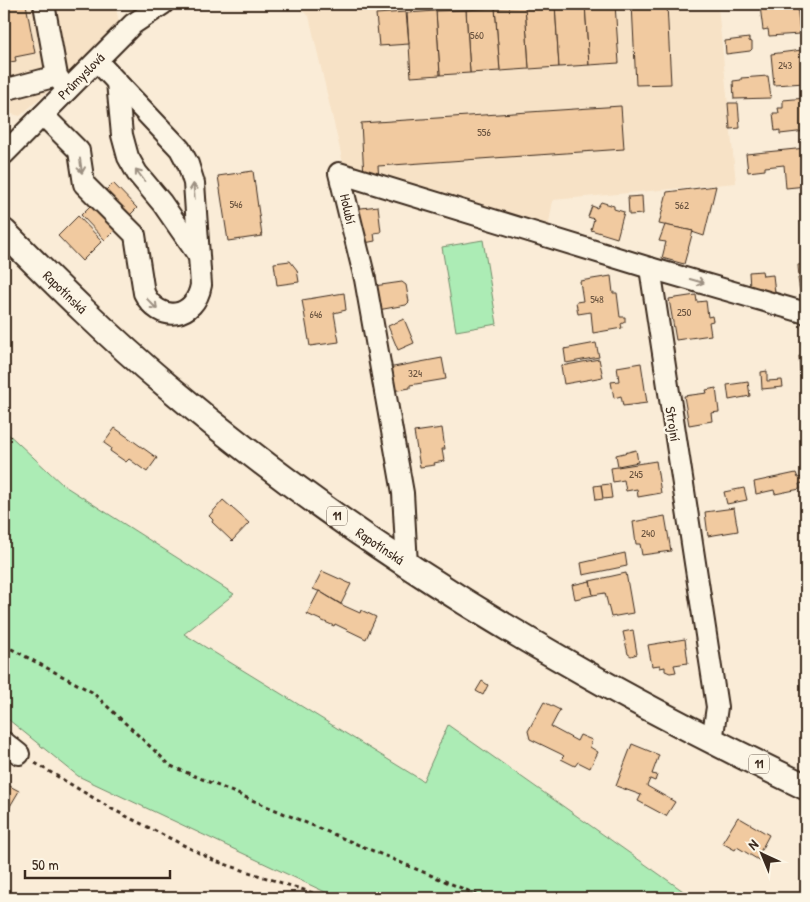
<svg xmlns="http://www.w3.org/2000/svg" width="810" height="902" viewBox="0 0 810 902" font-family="'Patrick Hand',sans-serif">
<rect width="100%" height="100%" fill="#faecd7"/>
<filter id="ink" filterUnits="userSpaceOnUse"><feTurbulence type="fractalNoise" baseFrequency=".02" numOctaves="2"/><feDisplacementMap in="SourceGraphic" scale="10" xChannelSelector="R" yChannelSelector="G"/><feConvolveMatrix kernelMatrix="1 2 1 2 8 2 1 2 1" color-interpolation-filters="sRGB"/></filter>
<g filter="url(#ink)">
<g fill="#f7e2c6">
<path d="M4 4H115L120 27 20 116 4 112Z"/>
<path d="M292 4H740L718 7 736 183 553 200 548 229 345 171 309 16Z"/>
</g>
<g fill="#acecb5" stroke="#748b6a">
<path d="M483 240 497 324 456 331 442 247Z"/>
<path d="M4 430 63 485 234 594 184 634 423 781 448 725 693 898H338L78 776 4 716Z"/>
</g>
<g fill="#f1caa0" stroke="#3b2a1e">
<path d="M4 4H26L35 53 15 57 16 61 4 63Z"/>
<path d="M555 4 559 67 529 69 525 6Z"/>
<path d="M555 4H585L589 65 559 67Z"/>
<path d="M585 4H615L619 63 589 65Z"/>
<path d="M632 4H667L671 84 636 85Z"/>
<path d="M771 4H797L800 34 769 36 768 29 763 30 760 6 772 5Z"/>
<path d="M525 6 529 69 500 71 495 8Z"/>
<path d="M495 8 500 71 470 73 466 10Z"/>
<path d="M466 10 470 73 440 75 436 11Z"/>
<path d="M436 11 440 75 411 77 407 13Z"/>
<path d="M406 12 409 44 379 46 376 14Z"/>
<path d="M749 38V41L752 42V49L750 51 726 54 725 41Z"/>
<path d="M802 50 805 83 774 85 771 54Z"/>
<path d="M768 76 771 98 734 99 733 81 741 80V78Z"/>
<path d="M806 98V131L780 134V130L775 131 773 113H779L778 108H783V100Z"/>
<path d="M728 103H738L740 128 730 129Z"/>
<path d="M621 106 624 149 378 166 379 180 364 176 361 123Z"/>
<path d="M806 148V186L786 188 784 165 765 167V170L748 172 746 154Z"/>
<path d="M253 171 262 236 228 241 218 176Z"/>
<path d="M113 183 137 208 105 240 81 215Z"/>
<path d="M716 186 704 236 692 232 693 231 659 224 667 192Z"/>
<path d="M642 196 643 214 629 215 628 197Z"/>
<path d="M601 202 614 206V209L624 212 617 238 591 230 594 219 588 217 592 206 597 208Z"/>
<path d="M378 206 381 232 374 233 375 241 359 244 353 209Z"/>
<path d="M78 216 102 241 82 261 58 236Z"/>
<path d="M665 225 693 231 684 264 662 258 666 242 659 241Z"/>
<path d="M290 261 297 270 299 282 277 285 274 263Z"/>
<path d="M806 264V300H801L798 278H799L798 265Z"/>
<path d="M762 271 763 276 773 275 775 293 762 290V288H750L749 272Z"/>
<path d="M611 276 613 293H617L620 317H625V322L621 324 622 328 593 333 591 312 578 314 576 302 583 301 580 281Z"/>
<path d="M402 282 406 285 409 302 406 305 378 310 374 286Z"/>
<path d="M344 293 346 310 334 313 339 342 310 346 302 300Z"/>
<path d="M696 295 697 302 706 301 708 317 712 316 713 321 709 322 711 335 676 340 669 299Z"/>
<path d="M404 319 414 343 398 350 388 326Z"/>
<path d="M596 343 599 357 566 363 564 349Z"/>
<path d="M806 355V383L801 384 799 356Z"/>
<path d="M442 358 446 379 410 385V388L392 391 388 368Z"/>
<path d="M599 359 603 377 564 384 561 366Z"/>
<path d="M641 363 647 403 623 406 621 396 614 398 611 382 619 381 617 367Z"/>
<path d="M767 371V381L782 380 783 387 762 389 761 372Z"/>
<path d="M748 382 750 396 729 400 727 385Z"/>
<path d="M716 388 719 412 711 413 712 421 689 425 684 396 707 393 706 390Z"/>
<path d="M115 428 157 458 147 472 129 459 126 462 110 451 111 448 104 443Z"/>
<path d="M442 428 445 449H442L444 461 434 463 435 465 420 467 414 432Z"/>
<path d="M636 450 638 462 618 466 616 455Z"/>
<path d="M656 461 661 493 638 497 637 489 626 491 624 480 613 482 611 468Z"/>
<path d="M796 473 798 478 806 476V482L799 484 800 489 775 494 774 490 756 494 754 482Z"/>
<path d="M610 484 612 498 603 499 601 485Z"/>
<path d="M601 485 603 499 596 500 594 486Z"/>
<path d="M744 488 747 500 727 504 724 492Z"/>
<path d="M223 500 249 523 232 541 212 522 213 520 209 516Z"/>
<path d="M734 508 738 531 708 536 705 512Z"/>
<path d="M665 516 671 551 642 555 640 544H636L633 522Z"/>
<path d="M625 553 627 566 583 575 581 563Z"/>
<path d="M322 571 351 584 341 604 319 591H318L313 589Z"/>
<path d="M626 573 633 613 611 617 605 593 593 595 590 581Z"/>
<path d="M590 581 593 595 575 599 572 585Z"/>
<path d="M319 591 340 604 360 613 361 610 376 617 366 639 335 624 334 626 307 614Z"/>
<path d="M633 630 637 654 631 656 628 654 623 632Z"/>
<path d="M685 639 688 663 674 665 676 672 670 673 665 671V667L660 668V665L652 666 648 645Z"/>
<path d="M482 681 488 685 483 695 476 691Z"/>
<path d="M544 702 560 710 551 727 577 741 580 735 592 740 590 747 598 752 590 768 578 762 575 766 561 759 564 756 561 754 530 739 528 731Z"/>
<path d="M632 744 659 755 652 774 657 775 655 781 650 779 647 786 675 802 666 816 638 801 641 795 616 786Z"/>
<path d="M4 783 19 791 9 808 4 805Z"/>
<path d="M738 817 769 835 760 852 766 856 762 862 737 847 735 850 722 843Z"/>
</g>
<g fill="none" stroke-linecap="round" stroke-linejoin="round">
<g stroke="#3b2a1e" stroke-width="24">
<g id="minor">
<path d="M44 4 57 76 67 90"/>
<path d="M117 82 122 135 128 157 137 173 162 203 198 255"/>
<path d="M4 90 57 76"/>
<path d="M43 115 79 151 84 184 135 235 144 293C159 324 195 319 201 285L194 183 188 164 180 149 97 61"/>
<path d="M4 154 133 24 163 4"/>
<path d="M650 268 717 707 712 741"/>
<path d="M407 565 403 493 365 279 339 173 650 268 806 313"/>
<path d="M4 742 19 754"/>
</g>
</g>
<g stroke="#3b2a1e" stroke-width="29">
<path id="major" d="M4 232C56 284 109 337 165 384 289 489 425 582 566 662 644 707 725 748 806 787"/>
</g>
<g stroke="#3b2a1e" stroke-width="3" stroke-dasharray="4 4" stroke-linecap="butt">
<path d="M4 645 92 692 171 766 485 898"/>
<path d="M35 763 112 809 215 861 328 898"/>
</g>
<use href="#minor" stroke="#fcf5e5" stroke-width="20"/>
<use href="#major" stroke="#fcf5e5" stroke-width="25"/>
</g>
<defs><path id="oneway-shaft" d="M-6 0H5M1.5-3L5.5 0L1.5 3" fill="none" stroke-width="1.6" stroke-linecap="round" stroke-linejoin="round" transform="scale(1.25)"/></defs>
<g stroke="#9c9082">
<use href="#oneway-shaft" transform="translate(81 166) rotate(82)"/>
<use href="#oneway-shaft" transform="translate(140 175) rotate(-127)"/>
<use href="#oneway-shaft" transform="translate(194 191) rotate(-95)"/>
<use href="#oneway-shaft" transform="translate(697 281) rotate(16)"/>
<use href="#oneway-shaft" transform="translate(152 304) rotate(46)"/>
</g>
</g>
<g text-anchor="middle" stroke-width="5" stroke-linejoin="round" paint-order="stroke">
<g font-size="11" fill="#68523e">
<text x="477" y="39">560</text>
<text x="785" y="69">243</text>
<text x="484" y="136">556</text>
<text x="236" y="208">546</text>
<text x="682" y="209">562</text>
<text x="597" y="303">548</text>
<text x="684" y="316">250</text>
<text x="316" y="318">646</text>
<text x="415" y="377">324</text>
<text x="636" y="478">245</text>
<text x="648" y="537">240</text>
</g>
<g fill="#fcf5e5" stroke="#75675a" stroke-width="1">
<rect x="327" y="506.5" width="20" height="19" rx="4"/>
<rect x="749" y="754.5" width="20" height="19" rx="4"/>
</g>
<g font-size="12" font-weight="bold" fill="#3b2a1e">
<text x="337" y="520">11</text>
<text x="759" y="768">11</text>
</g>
<g font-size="14" fill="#3b2a1e" stroke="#fcf5e5">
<text transform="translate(81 76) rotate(-45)" y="5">Průmyslová</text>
<text transform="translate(348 209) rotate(77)" y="5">Holubí</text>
<text transform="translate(65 292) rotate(44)" y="5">Rapotínská</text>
<text transform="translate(673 424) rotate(81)" y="5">Strojní</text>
<text transform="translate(380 546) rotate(34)" y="5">Rapotínská</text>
</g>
</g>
<rect width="810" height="902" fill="none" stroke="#fcf5e5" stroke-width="20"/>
<rect x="10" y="10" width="790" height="882" fill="none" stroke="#3b2a1e" stroke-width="2" filter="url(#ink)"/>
<g transform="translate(762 854) rotate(316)" stroke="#fcf5e5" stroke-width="4" paint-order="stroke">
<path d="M0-4L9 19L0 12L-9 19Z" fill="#3b2a1e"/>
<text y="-8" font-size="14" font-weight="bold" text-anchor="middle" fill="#3b2a1e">N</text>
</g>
<path d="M25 870v8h145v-8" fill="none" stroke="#3b2a1e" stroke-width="2.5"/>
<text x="32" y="870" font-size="15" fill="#3b2a1e" stroke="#fcf5e5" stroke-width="4" paint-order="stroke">50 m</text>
</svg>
